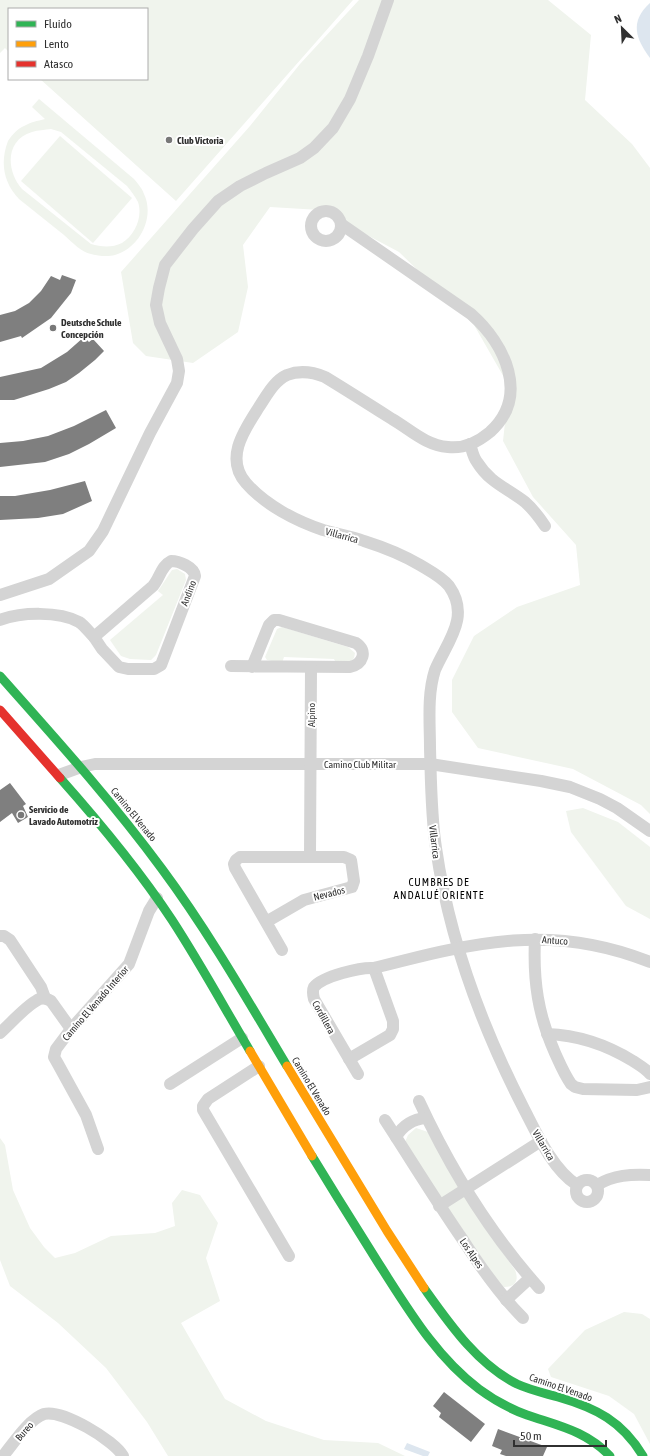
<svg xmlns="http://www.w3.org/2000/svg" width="650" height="1456" viewBox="0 0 650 1456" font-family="'Asap Condensed',sans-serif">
<rect width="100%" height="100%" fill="#fff"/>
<g fill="#f0f4ed" fill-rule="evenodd">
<path d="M0 0H353L176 201 40 79H147V9H9V52L5 48 0 53Z"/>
<path d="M359 0H548L591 35 585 100 632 144 650 168V814L641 805 573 769 478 748 452 712V680L474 636 517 607 580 585 576 545 533 497 503 441 509 386 474 325 399 252 320 210 270 207 243 245 248 287 238 332 193 363 146 356 133 343 121 272 250 126 300 64Z"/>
<path d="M39 99 134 179C138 184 142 188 144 194 155 217 140 248 115 255 108 257 98 256 91 254 81 252 72 242 64 235 49 223 34 211 19 199 3 182 0 162 8 141 12 135 17 129 24 126 31 122 37 121 45 119L32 107ZM51 129 61 132 127 186C131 191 135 196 138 202 143 217 135 235 122 243 112 248 101 247 91 244L22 189C6 171 5 140 32 132 38 130 45 130 51 129Z"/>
<path d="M60 136 132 198 93 243 21 181Z"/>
<path d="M177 569 185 574 186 580 156 655 151 660 130 659 121 656 110 640 163 595 158 591 172 570Z"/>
<path d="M282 627 348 647 355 653 354 658 350 662 336 663 334 659 284 657 282 663 267 660 265 657 277 629Z"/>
<path d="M583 808 618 822 650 847V919L626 906 571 832 566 811Z"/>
<path d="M416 1128 428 1132 478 1217 515 1270C519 1280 516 1287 504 1287L499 1283 407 1147 405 1142 408 1135Z"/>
<path d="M0 1138 5 1145 13 1190 30 1228 44 1247 55 1258 75 1253 111 1236 155 1233 175 1226 172 1203 182 1190 200 1195 218 1223 206 1258 220 1301 181 1323 225 1399 266 1421 324 1440 378 1443 405 1456H168L147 1422 106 1368 58 1323 10 1286 0 1260Z"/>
<path d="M624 1312 642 1314 650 1319V1444L634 1414 609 1396 551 1377 548 1369 585 1330Z"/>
</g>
<g fill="#dde6ef">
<path d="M650 3V58C636 39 629 22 650 3Z"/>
<path d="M407 1443 430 1452 428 1456H423L404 1449Z"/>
</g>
<g fill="#7f7f7f">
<path d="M62 275 76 280 71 293 51 318 22 338 21 336 0 342V315L15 311 29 303 41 291 51 276 60 280Z"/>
<path d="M84 337 89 342 93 339 104 351 95 360 79 373 66 382 49 389 14 400H0V377L41 368 67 352Z"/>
<path d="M106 410 116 428 89 444 69 454 45 462 0 467V443L23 441 48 436 74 426Z"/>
<path d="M85 481 92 501 63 514 38 518 0 520V496H15L50 490Z"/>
<path d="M10 783 26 804 23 806 28 817 18 823 12 813 0 822V790Z"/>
<path d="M444 1392 485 1424 471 1442 439 1417 441 1413 433 1406Z"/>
<path d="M498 1429 547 1447 543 1456H506L500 1454 502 1450 492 1446Z"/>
</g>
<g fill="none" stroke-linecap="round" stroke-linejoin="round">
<g stroke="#d4d4d4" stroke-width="12">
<circle cx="326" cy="226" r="15"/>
<path d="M341 224 471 314C505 344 530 396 490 432 478 442 464 449 448 447 425 445 411 430 392 419 370 405 348 391 325 377 313 372 300 370 287 375 274 381 267 395 259 407 245 429 224 458 246 483 265 505 296 521 323 530 337 534 351 536 364 541 383 547 403 555 420 565 430 571 442 577 449 586 471 617 447 642 435 670 427 695 430 723 430 748 431 781 431 815 436 848 449 938 481 1025 523 1107 536 1132 552 1169 577 1185"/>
<path d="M470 444C472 450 473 457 477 462 490 483 507 488 525 502 533 509 539 517 545 526"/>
<path d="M171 561C179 561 194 567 195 576L161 665 154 669H128L119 667 102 649 94 637 153 586C160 578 161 566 171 561Z"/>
<path d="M0 595 49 579 89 551 103 531 150 433 177 383 179 371 177 359 160 323 156 305 159 288 165 265 193 229 218 201 240 186 266 173 300 158 314 148 333 128 350 99 368 56 388 0"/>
<path d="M0 620C21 612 59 611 79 622 84 625 89 632 94 637"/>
<path d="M231 666 350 667C363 664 368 651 356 643L279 620H274L269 625 252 667"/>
<path d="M59 775 81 767 95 764H430L541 781 570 787 600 799 617 808 650 831"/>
<path d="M310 857 311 667"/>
<path d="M266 922 304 900 352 887 354 881 351 860 344 857H240L236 860 234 864 235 868 282 950"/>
<path d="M0 936H4L10 940 41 987 45 998"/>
<path d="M535 939C533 981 538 1015 555 1053 560 1064 564 1074 571 1084L575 1087 583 1089 637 1090 650 1087"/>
<path d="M0 1033C10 1024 25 1007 36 1001 41 997 46 998 51 1001L71 1029"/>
<path d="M547 1034C578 1035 607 1045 633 1061 639 1065 645 1068 650 1074"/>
<path d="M349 1059 390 1035 393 1029V1021L374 968"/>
<path d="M259 1066 208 1099 203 1106V1110L289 1256"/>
<path d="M358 1074 314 999C313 995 312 991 314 987 323 976 361 967 374 968 472 943 551 922 650 962"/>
<path d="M170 1084 242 1038"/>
<path d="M419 1101C450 1168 490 1233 539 1288"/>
<path d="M385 1120C411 1160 436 1201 463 1240 481 1268 499 1294 523 1318"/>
<path d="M396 1137C403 1125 413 1119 426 1118"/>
<path d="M98 1149 86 1115 58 1064 54 1057 56 1049 71 1029 129 964 149 911 157 898"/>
<circle cx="587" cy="1191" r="11"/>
<path d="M597 1185C614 1175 631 1174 650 1175"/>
<path d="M439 1206 541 1141"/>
<path d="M506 1300 530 1278"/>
<path d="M3 1456C13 1444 29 1419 44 1414 62 1409 114 1440 123 1456"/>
</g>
<g stroke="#30b455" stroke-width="9">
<path d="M0 676C56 739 112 801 162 869 208 931 247 999 287 1066"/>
<path d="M60 778C100 823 139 870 172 920 200 963 224 1007 250 1051"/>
<path d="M312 1156C334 1192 357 1229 379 1264 408 1309 436 1357 479 1389 494 1400 510 1409 527 1415 559 1426 586 1431 610 1456"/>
<path d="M424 1288C449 1323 477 1364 517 1384 530 1390 544 1393 558 1397 596 1408 622 1421 643 1456"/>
</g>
<g stroke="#ff9f0a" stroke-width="9">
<path d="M250 1051 312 1156"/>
<path d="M287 1066 387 1231 424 1288"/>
</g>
<path stroke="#e5322d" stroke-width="9" d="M0 710 60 778"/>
</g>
<g fill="#787878" stroke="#fff" stroke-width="1.5">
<circle cx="169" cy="140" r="4"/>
<circle cx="53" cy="328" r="4"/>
<circle cx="21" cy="815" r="4"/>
</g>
<g text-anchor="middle" stroke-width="4" stroke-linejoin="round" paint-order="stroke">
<g font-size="10" font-weight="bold" fill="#303030" stroke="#fff" text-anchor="start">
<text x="177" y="144">Club Victoria</text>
<text x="61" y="326">Deutsche Schule<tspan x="61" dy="12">Concepción</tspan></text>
<text x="29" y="813">Servicio de<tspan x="29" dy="12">Lavado Automotriz</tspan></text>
</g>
<g font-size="10" fill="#303030" stroke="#fff">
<text transform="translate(342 535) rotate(15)" y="4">Villarrica</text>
<text transform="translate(188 593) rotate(-69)" y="4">Andino</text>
<text transform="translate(311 715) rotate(-90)" y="4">Alpino</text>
<text x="360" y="768">Camino Club Militar</text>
<text transform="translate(134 814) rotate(51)" y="4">Camino El Venado</text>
<text transform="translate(435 842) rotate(83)" y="4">Villarrica</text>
<text transform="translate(329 893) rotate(-14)" y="4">Nevados</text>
<text transform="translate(555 940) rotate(4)" y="4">Antuco</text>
<text transform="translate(95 1003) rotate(-49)" y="4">Camino El Venado Interior</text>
<text transform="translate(324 1017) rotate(61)" y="4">Cordillera</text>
<text transform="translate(312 1086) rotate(59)" y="4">Camino El Venado</text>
<text transform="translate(544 1145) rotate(59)" y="4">Villarrica</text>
<text transform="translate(472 1253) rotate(56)" y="4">Los Alpes</text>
<text transform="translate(561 1387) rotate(19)" y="4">Camino El Venado</text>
<text transform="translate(24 1431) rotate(-49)" y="4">Bureo</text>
</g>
<g font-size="11" letter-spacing="1" fill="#000" stroke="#fff">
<text x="439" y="886">CUMBRES DE<tspan x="439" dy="13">ANDALUÉ ORIENTE</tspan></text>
</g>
</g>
<rect x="8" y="8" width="140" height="72" fill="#ffffff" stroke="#acacac"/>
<rect x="16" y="21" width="20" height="6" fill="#30b455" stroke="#acacac"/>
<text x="44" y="28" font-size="12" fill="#303030">Fluido</text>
<rect x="16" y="41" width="20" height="6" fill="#ff9f0a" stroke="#acacac"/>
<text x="44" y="48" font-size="12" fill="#303030">Lento</text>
<rect x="16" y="61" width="20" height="6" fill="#e5322d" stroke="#acacac"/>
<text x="44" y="68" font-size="12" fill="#303030">Atasco</text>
<g transform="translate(622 28) rotate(336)" stroke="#ffffff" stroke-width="3" paint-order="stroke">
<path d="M0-3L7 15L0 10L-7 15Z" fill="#303030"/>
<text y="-6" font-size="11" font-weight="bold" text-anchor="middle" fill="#303030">N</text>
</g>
<path d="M514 1440v6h92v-6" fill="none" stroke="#303030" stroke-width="2"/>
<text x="520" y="1440" font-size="12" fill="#303030" stroke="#ffffff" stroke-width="3" paint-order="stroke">50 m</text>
</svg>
